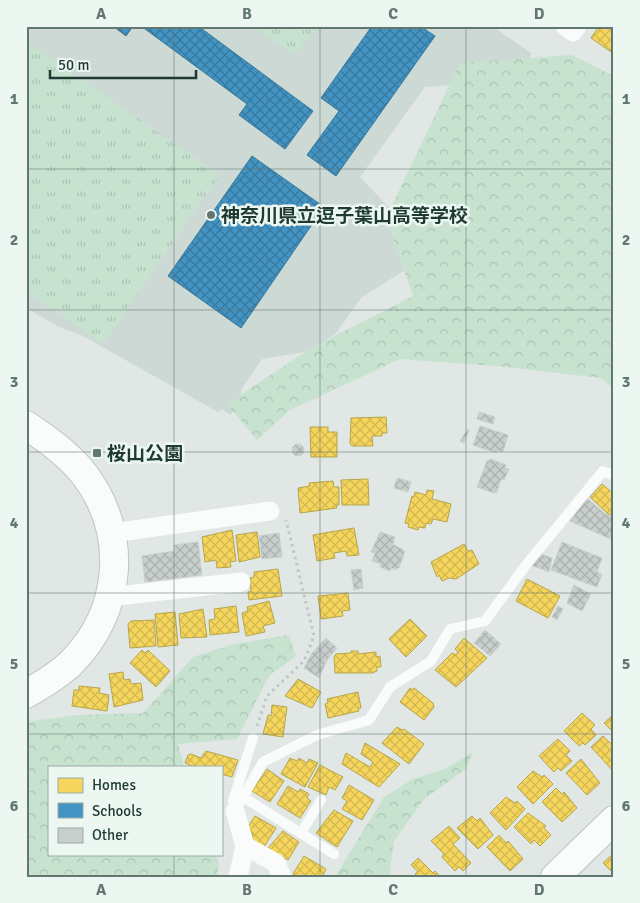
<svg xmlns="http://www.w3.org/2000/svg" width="640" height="903" viewBox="0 0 640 903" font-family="Signika,'Noto Sans JP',sans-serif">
<defs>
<pattern id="forest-crowns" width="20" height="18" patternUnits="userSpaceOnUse" patternTransform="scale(1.25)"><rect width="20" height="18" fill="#c8e2d0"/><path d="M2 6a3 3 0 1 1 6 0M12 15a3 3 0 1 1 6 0" fill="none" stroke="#abc3b3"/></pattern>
<pattern id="park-tufts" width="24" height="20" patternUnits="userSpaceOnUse" patternTransform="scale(1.25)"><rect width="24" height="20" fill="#c8e2d0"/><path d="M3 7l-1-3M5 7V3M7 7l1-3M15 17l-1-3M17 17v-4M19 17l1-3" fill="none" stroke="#abc3b3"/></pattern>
<pattern id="homes-cross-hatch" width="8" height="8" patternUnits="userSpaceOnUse" patternTransform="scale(1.25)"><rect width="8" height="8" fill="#f6d55c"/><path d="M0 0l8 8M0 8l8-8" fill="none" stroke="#d2b850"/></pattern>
<pattern id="schools-cross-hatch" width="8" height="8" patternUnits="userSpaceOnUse" patternTransform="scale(1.25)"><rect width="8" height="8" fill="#4393c3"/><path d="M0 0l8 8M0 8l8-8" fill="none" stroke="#37799f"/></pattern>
<pattern id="building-cross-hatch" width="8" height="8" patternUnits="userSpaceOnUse" patternTransform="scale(1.25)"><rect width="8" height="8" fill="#c7cecb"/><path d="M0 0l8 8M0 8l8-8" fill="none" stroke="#aab2af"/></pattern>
</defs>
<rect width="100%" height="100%" fill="#e0e7e4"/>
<path fill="#cdd9d4" d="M26 26H492L531 53 520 80 425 87 360 177 432 253 362 297 336 333 311 351 262 359 242 388 239 406 230 415 222 409 218 412 83 336 57 326 26 308Z"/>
<g fill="url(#forest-crowns)">
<path d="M572 55 614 76V389L601 378 496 366 400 359 290 410 257 440 227 404 311 348 413 296 386 218 460 63Z"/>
<path d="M289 635 296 656 269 676 237 739 178 744 184 767H49V854H215L219 862 217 877H26V722L78 715 143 713 193 657 234 644Z"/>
<path d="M473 752 466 769 424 799 394 841 389 877H335L384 797 413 779 445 769Z"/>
</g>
<g fill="url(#park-tufts)">
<path d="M253 26H315L295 55Z"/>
<path d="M26 41 220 175 103 344 26 291Z"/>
</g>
<g fill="url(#homes-cross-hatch)" stroke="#b5a64f">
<path d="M599 26H614V54L591 38Z"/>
<path d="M386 417 387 433H382V436H372L373 446H352L350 444 351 418Z"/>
<path d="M310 427H328V432H337V457H311Z"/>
<path d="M368 479 369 505H342L341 480Z"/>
<path d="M333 481 334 487H339V505H336L337 508 300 513 298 488 310 486 309 483Z"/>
<path d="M602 484 614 494V511L609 515 590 497Z"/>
<path d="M427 490 434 491 432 499 451 504 447 522 433 519 431 524 426 523 425 528 419 527 418 530 408 527 409 524 405 523 412 496 414 497 415 492 426 495Z"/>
<path d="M354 528 359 555 347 556 346 551 334 553 335 558 317 561 313 535Z"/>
<path d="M232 530 236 561 230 562 231 567 217 568 216 560 205 562 202 537Z"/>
<path d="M257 532 260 557 239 562 236 535Z"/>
<path d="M464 544 468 551 472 550 479 564 456 579 449 578 442 581 439 575 437 577 431 562Z"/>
<path d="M278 569 282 596 249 600 248 592 251 591 250 578 254 577V572Z"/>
<path d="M527 579 560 596 548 618 516 601Z"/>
<path d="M348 593 350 610 342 611 343 616 321 619 318 596Z"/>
<path d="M269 601 275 623 263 626 265 632 246 636 242 613 248 611 247 607Z"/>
<path d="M236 606 239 632 210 635 209 620 215 619 214 609Z"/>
<path d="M203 609 207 637 181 638 179 614Z"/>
<path d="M175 612 178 645 158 647 155 614Z"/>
<path d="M410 619 427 636 406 657 389 639Z"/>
<path d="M154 620 156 646 130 648 128 624 131 621Z"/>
<path d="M464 638 487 658 456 687 435 670 452 653 456 655 458 652 455 649Z"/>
<path d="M142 650 145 653 148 650 170 671 156 687 130 663Z"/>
<path d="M351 651H358V654L376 652V657L380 656 381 667H377V671L372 673H335L334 657 336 654 351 653Z"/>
<path d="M123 672 124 680 130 679 131 684 141 683 143 700 114 707 109 674Z"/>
<path d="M298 679 321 692 312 708 285 696Z"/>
<path d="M79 686 100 688 99 693 109 695 107 711 72 706 74 690H79Z"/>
<path d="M410 688 413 690 414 688 433 703 434 707 424 720 400 702Z"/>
<path d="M358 692 361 708H358L359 711 328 718 325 704 328 703 327 699Z"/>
<path d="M272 705 287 707 283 737 263 734 268 715 271 716Z"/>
<path d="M582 713 595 725 591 729 596 735 585 745 583 743 579 746 564 731Z"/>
<path d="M614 714V733L604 723Z"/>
<path d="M397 727 402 730 404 729 424 744 409 764 382 743Z"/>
<path d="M603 736 610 743H614V772L591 747Z"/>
<path d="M558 739 570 751 566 755 572 761 561 771 558 768 554 772 539 756Z"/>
<path d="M365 743 400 764 379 787 342 764 346 753 370 767 373 762 361 754Z"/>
<path d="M206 751 238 760 232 777 221 774V767H194L185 763 188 755 191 754 201 758Z"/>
<path d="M290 758 297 761 299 758 307 763 309 759 318 763 305 787 281 774Z"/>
<path d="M581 759 600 783 587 795 566 773Z"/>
<path d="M320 765 343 777 335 790 329 787 326 795 308 787Z"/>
<path d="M267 769 284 781 270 802 252 791Z"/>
<path d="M533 771 542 777 544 775 553 784 533 804 517 787Z"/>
<path d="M349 785 374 800 362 820 342 809 347 801 342 798Z"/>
<path d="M288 786 298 792 300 789 309 794 307 798 311 801 300 818 277 804Z"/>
<path d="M556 788 562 794 564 792 577 808 562 822 542 802Z"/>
<path d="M506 797 515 803 517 801 525 809 506 830 490 813Z"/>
<path d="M334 810 353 821 337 847 316 833Z"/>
<path d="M528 813 546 826 544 828 551 835 540 846 534 840 531 844 514 827Z"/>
<path d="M255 816 276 828 264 847 250 839 253 834 246 830Z"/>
<path d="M472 816 477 821 480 818 493 835 478 849 457 828Z"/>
<path d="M449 826 460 838 453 844 471 863 463 871 459 867 455 871 442 857 444 854 431 841Z"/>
<path d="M283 831 299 842 288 860 285 858 283 862 268 848Z"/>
<path d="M499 835 506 843 508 841 523 859 510 871 487 847Z"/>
<path d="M614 853V874L603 863Z"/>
<path d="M304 856 326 869 322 877H298L293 874Z"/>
<path d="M418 858 433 873 435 871 441 877H417L415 874 418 872 411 865Z"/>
</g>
<g fill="url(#schools-cross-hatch)" stroke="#387898">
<path d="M113 26H133L126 36Z"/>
<path d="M141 26H198L313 111 285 149 239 115 247 104Z"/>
<path d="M372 26H420L435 36 336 176 307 155 339 111 321 98Z"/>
<path d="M252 156 324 207 241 328 168 276Z"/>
</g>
<g fill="url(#building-cross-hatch)" stroke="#c9d0cd">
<path d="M479 412 495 417 493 424 477 419Z"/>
<path d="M480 426 508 435 503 452 497 450V453L473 445Z"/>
<path d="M467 430H469L464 443 460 441Z"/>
<circle cx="298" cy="450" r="6"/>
<path d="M490 459 506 465 505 468 509 469 504 480 501 479 497 492 494 493 477 487 487 461H489Z"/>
<path d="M397 478 411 482 408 492 394 488Z"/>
<path d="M587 498 605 514 614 517 613 540 570 521Z"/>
<path d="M380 532 395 537 393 544 405 551 399 568H397L396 570 391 568 390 571 380 567 381 564 372 561 375 553 371 552Z"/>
<path d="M279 533 282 557 262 559 259 536Z"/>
<path d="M198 542 202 575 145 582 142 556 174 551V545Z"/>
<path d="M562 542 602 558 597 572 602 574 597 587 551 570Z"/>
<path d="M541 554 552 558 549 572 531 565Z"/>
<path d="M361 569 363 588 354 590 351 570Z"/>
<path d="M574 585 591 594 582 611 567 603Z"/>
<path d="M558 606 563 609 557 620 552 617Z"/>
<path d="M485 630 501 644 490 656 474 643Z"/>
<path d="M326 638 337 648 327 660 319 678 304 668 312 653Z"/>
</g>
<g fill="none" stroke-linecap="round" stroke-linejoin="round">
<g stroke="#bcc6c2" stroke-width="30">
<g id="secondary">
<path d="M26 425C47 439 68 454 84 474 129 533 123 612 70 664 57 676 42 685 26 694"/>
<path d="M555 877 614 820"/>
</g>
</g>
<path stroke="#bec7c5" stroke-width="3" stroke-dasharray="2.5 4" stroke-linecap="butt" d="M257 726 267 696 304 661 314 636 286 520"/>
<g stroke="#fafbfb" stroke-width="10">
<path d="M243 797 334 854"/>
<path d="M235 811 263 762 317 735 369 720 390 687 431 661 450 629 485 621 526 565 603 471 614 476"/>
<path d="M235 811 233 801 253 738"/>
<path d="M301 833 321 800"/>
</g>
<g stroke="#fafbfb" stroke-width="19">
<path d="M565 26 573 32 577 26"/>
<path d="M112 533 270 511"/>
<path d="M109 597 241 582"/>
<path d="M235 811 245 846 238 877"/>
<path d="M245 846 276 863 282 877"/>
</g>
<use href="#secondary" stroke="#fafbfb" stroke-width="28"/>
</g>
<path fill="none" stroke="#627770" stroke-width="1" stroke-opacity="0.55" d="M174 26V767M320 26V877M466 26V877M26 169H614M26 310H614M26 452H614M26 593H614M26 734H614M174 854V877"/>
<g fill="#627770" stroke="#edf7f2" stroke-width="2">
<circle cx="211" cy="215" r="5"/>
<rect x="92" y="448" width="10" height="10" rx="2.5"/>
</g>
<g text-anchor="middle" stroke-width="5" stroke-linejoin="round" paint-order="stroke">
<g font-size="19" font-weight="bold" fill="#1e3a32" stroke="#edf7f2" text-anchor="start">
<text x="221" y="222">神奈川県立逗子葉山高等学校</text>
<text x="107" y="460">桜山公園</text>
</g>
</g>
<rect width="640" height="903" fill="none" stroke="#edf7f2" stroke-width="55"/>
<rect x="48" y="766" width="175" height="90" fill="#edf7f2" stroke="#9aaba5"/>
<rect x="58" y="778" width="25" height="15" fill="#f6d55c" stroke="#9aaba5"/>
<text x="92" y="790" font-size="15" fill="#1e3a32">Homes</text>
<rect x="58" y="803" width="25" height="15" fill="#4393c3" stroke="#9aaba5"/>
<text x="92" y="816" font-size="15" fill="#1e3a32">Schools</text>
<rect x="58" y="828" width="25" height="15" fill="#c7cecb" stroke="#9aaba5"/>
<text x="92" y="840" font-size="15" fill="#1e3a32">Other</text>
<path d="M50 70v8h146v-8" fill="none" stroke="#1e3a32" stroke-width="2.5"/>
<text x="58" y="70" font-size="15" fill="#1e3a32" stroke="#edf7f2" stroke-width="4" paint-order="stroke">50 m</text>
<rect x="28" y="28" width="584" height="848" fill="none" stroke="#627770" stroke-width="2"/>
<g font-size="16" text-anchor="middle" font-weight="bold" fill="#627770">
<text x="101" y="19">A</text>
<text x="247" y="19">B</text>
<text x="393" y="19">C</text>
<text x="539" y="19">D</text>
<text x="14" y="104">1</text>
<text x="626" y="104">1</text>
<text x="14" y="245">2</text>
<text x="626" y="245">2</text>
<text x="14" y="387">3</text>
<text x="626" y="387">3</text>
<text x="14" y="528">4</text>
<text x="626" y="528">4</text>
<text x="14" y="669">5</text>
<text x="626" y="669">5</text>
<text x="14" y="811">6</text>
<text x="626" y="811">6</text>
<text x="101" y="895">A</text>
<text x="247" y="895">B</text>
<text x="393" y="895">C</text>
<text x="539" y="895">D</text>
</g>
</svg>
